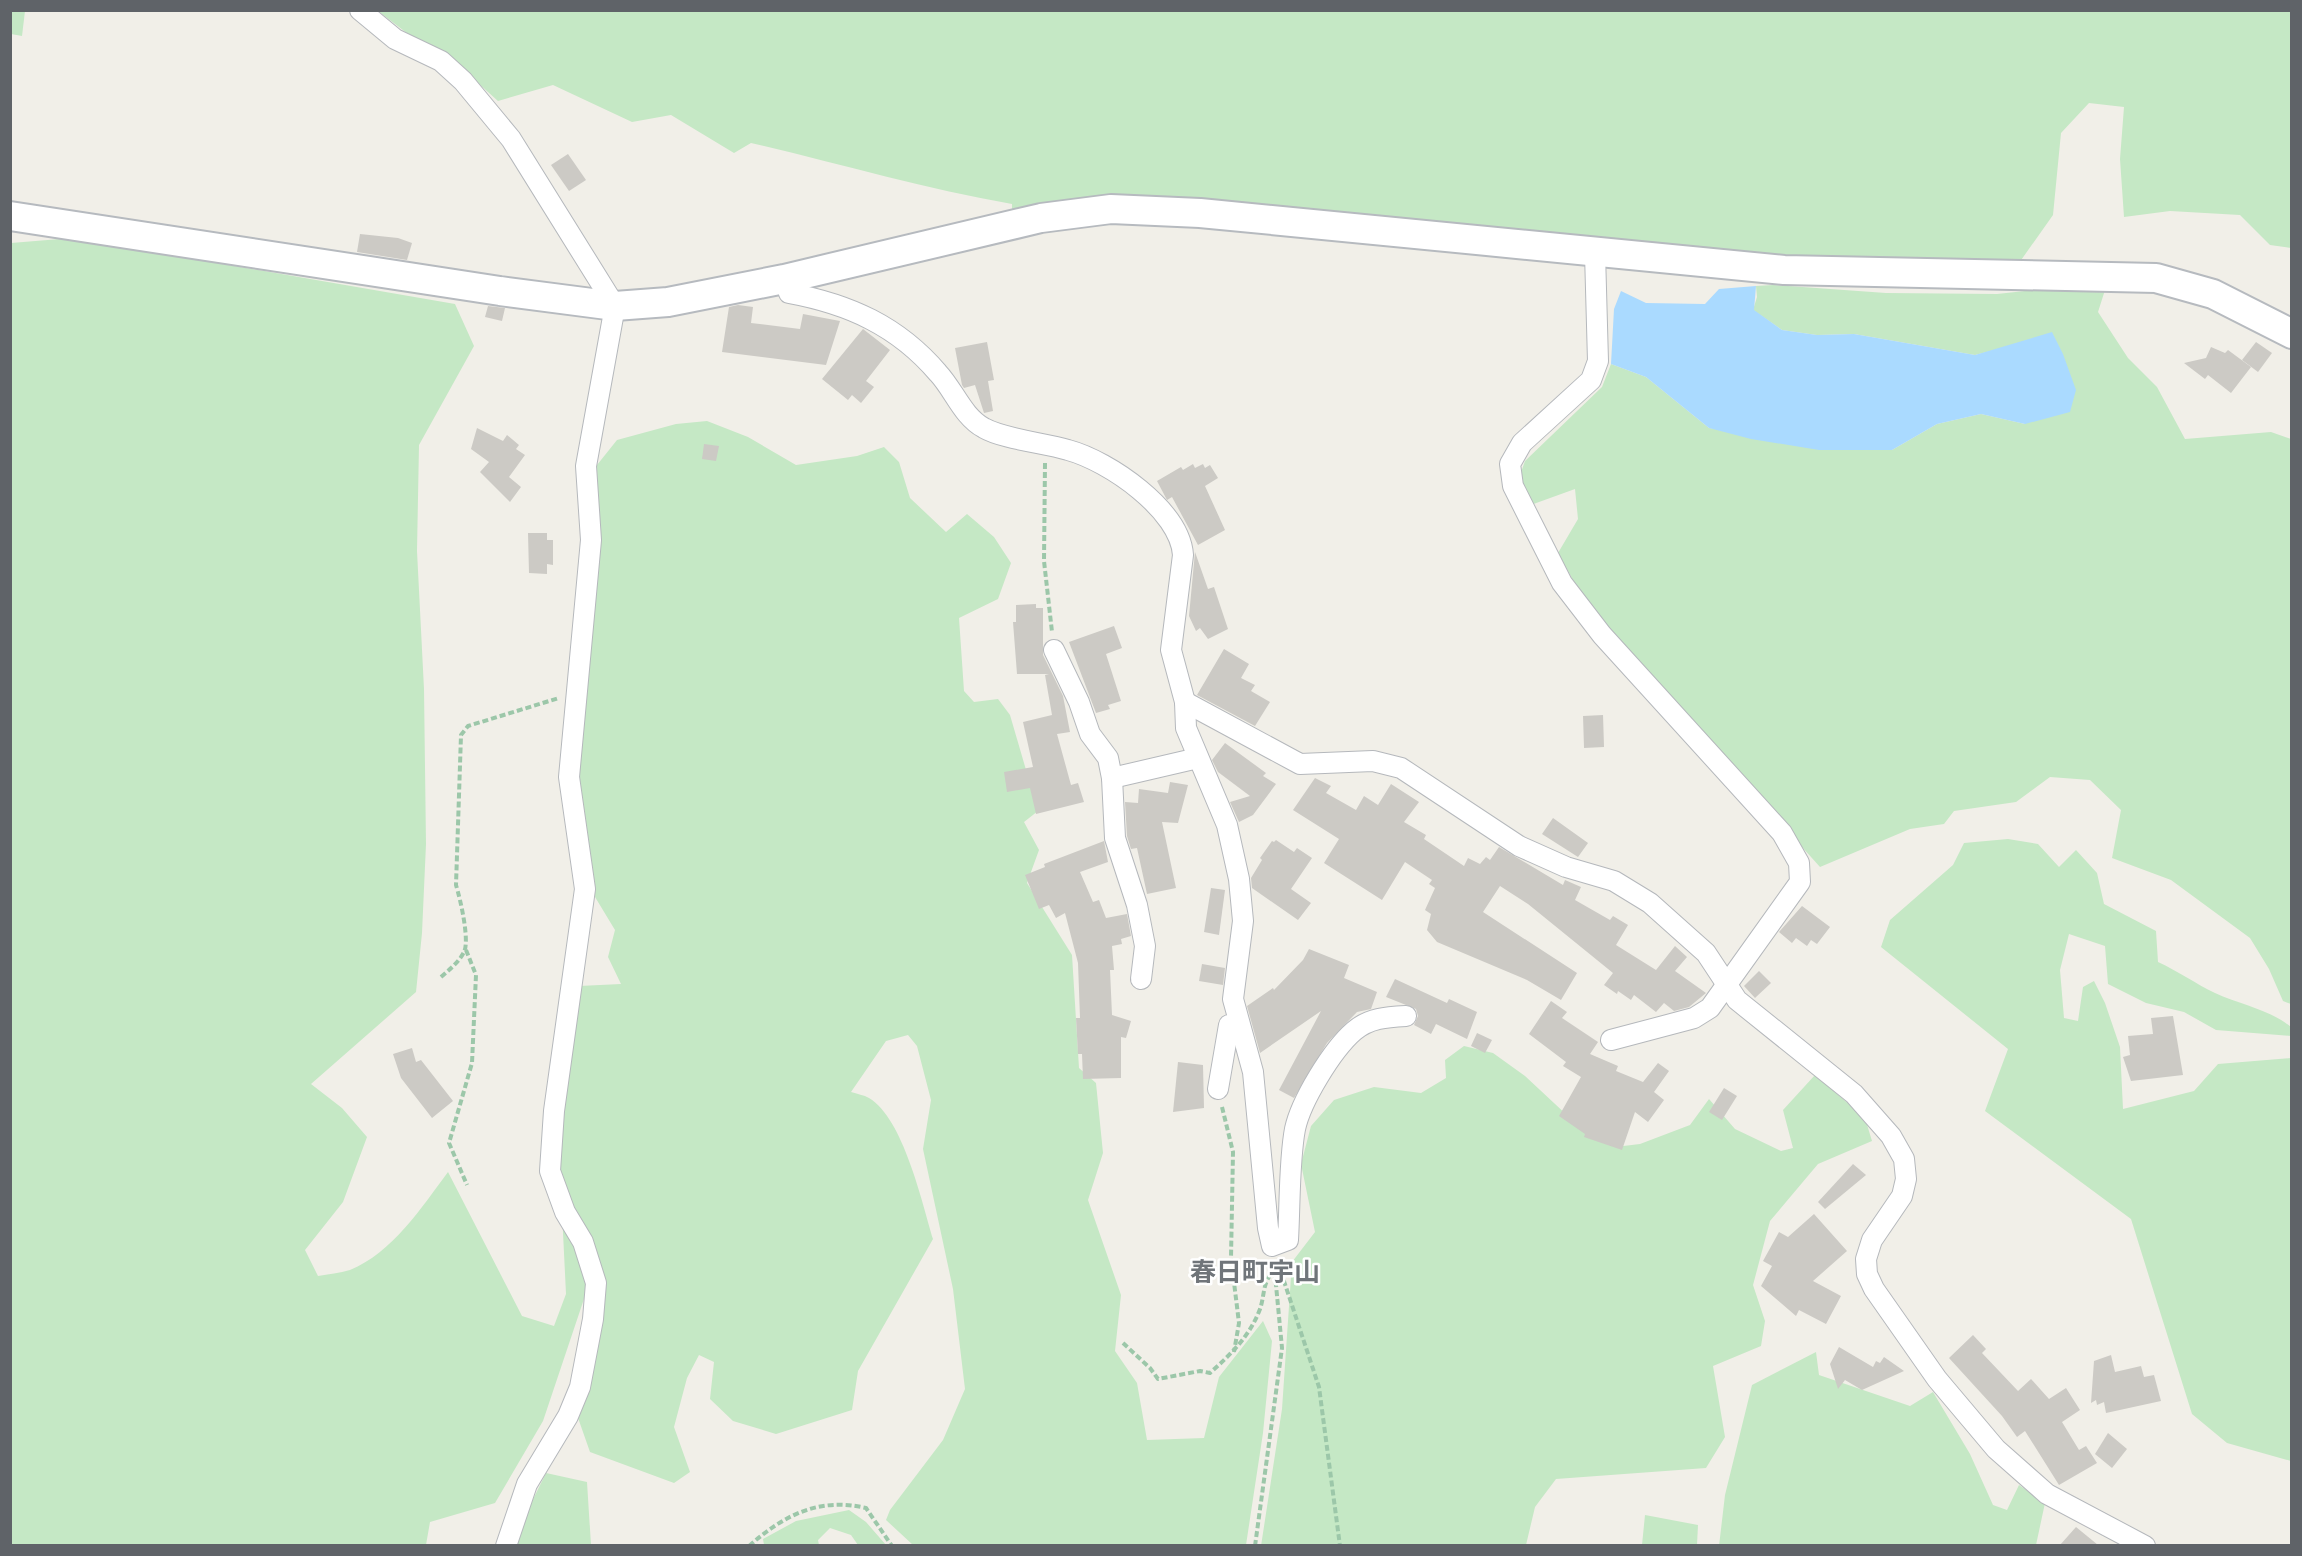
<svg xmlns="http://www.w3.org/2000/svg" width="2302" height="1556" viewBox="0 0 2302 1556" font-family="Mulish,'Noto Sans JP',sans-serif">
<rect width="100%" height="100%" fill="#f1efe8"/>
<g fill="#c5e8c5">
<path d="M10 11H25L22 36 11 34Z"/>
<path d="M378 11H2291V248L2270 245 2240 215 2170 211 2124 217 2120 159 2124 107 2089 103 2061 133 2053 215 2019 263H1784L1012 215V204C924 189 838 163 751 143L734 153 671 115 632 122 553 85 498 101 448 56 416 40Z"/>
<path d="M72 238 455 304 474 346 419 445 417 551 424 689 426 844 422 933 416 992 311 1084 342 1108 367 1137 343 1202 305 1250 318 1276C328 1274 340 1273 350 1270 392 1253 422 1207 448 1172L522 1316 554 1326 566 1294 562 1212 589 1284 543 1421 495 1503 430 1522 426 1545 11 1546V243Z"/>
<path d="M1773 285 1886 293 1997 294 2051 288 2105 290 2098 312 2128 358 2157 387 2185 439 2271 432 2291 439V1004L2283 1001 2269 969 2250 938 2171 880 2112 858 2121 810 2090 780 2050 777 2016 802 1954 811 1944 824 1910 829 1820 867 1603 626 1579 591 1558 553 1578 519 1575 489 1528 506 1519 478 1525 461 1602 387 1611 364 1646 377 1709 428 1892 450 1937 424 1981 414 2025 424 2010 346 1975 355 1854 334 1817 335 1782 330 1753 310 1757 297 1756 286Z"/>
<path d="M707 421 748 437 796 465 857 456 884 447 899 462 910 498 946 532 967 514 994 537 1011 563 998 599 959 618 964 691 974 702 998 699 1010 715 1038 811 1024 822 1039 850 1027 883 1072 955 1079 1068 1096 1083 1103 1153 1088 1200 1121 1295 1115 1351 1137 1383 1147 1440 1204 1438 1219 1377 1263 1321 1272 1341 1263 1433 1246 1545H913L886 1520 890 1510 943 1440 965 1389 953 1289 923 1149 931 1100 917 1046 908 1035 886 1041 851 1092C857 1094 864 1095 869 1098 903 1118 922 1202 933 1239L858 1371 852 1410 776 1434 733 1421 710 1399 714 1362 699 1355 687 1378 674 1427 690 1472 674 1483 590 1452 577 1415 600 1302 555 1174 579 986 621 984 608 957 615 930 592 892 575 774 598 543 597 465 617 440 676 424Z"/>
<path d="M2008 839 2038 844 2059 867 2076 850 2097 873 2104 904 2156 931 2158 962C2178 971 2196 984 2215 993 2241 1005 2269 1009 2291 1027V1036L2216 1030 2184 1012 2146 1003 2108 984 2105 946 2069 934 2060 970 2064 1018 2078 1021 2083 987 2094 981 2105 1003 2120 1047 2123 1109 2194 1091 2218 1064 2291 1058V1461L2227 1443 2192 1414 2131 1219 1985 1111 2008 1049 1881 947 1890 920 1953 865 1964 843Z"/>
<path d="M1464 1046 1493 1053 1525 1076 1584 1131 1615 1147 1640 1144 1690 1125 1709 1099 1735 1129 1781 1151 1793 1148 1783 1110 1815 1075 1865 1118 1872 1141 1818 1164 1770 1221 1753 1285 1765 1321 1761 1346 1713 1366 1725 1437 1706 1468 1556 1479 1535 1507 1526 1545 1261 1546 1282 1409 1292 1262 1315 1232 1301 1164 1311 1126 1334 1100 1374 1087 1421 1093 1446 1078 1445 1060Z"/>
<path d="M1816 1352 1819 1375 1910 1406 1933 1392 1970 1454 1993 1505 2007 1510 2019 1485 2045 1503 2036 1545 1719 1546 1725 1495 1752 1385Z"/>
<path d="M546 1473 587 1482 591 1545 510 1546Z"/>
<path d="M849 1510 866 1522 886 1545H858L851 1535 830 1528 818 1540 819 1545H764L763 1539 796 1521Z"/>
<path d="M1645 1515 1698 1525 1697 1545H1642Z"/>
</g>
<path fill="#aadaff" d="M1756 286 1754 310 1782 330 1817 335 1854 334 1975 355 2052 332 2063 354 2076 390 2070 412 2025 424 1981 414 1937 424 1892 450H1819L1751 439 1709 428 1646 377 1611 364 1614 309 1621 291 1646 303 1705 304 1719 289Z"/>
<g fill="#cccac5">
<path d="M568 154 586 180 569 191 551 165Z"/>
<path d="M360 234 398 238 412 243 407 260 357 252Z"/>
<path d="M738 305 753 307 751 323 800 329 803 314 840 321 826 365 722 352 729 307Z"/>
<path d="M488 306 505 308 502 321 485 317Z"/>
<path d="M863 329 890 350 866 381 874 387 861 403 852 395 848 400 822 379Z"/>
<path d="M987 342 994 380 988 381 993 411 984 413 975 385 964 388 962 385 955 348Z"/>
<path d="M2256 342 2272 353 2258 372 2242 360Z"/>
<path d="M2211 347 2225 353 2228 350 2251 367 2231 393 2208 375 2205 379 2184 363 2206 358Z"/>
<path d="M477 428 503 441 507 435 519 445 516 449 525 455 509 477 521 487 510 502 480 472 489 462 471 449Z"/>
<path d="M704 444 719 446 716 461 702 459Z"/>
<path d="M1193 464 1195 468 1203 464 1205 468 1210 465 1218 478 1205 486 1225 530 1198 545 1172 497 1167 500 1157 481 1181 467 1183 470Z"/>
<path d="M528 533H547V540H553V565L547 564V574L529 573Z"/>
<path d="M1195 552 1208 589 1214 587 1228 629 1208 639 1200 628 1196 631 1189 616Z"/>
<path d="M1036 604V608H1043V655L1063 696 1070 732 1057 734 1071 785 1078 783 1084 802 1036 814 1030 788 1007 792 1004 772 1033 767 1023 722 1052 715 1045 675 1049 674H1017L1013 622H1016V605Z"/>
<path d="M1114 626 1122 648 1106 654 1121 701 1108 705 1110 709 1096 713 1069 642Z"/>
<path d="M1224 649 1249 664 1241 678 1255 685 1251 691 1270 702 1255 726 1197 695Z"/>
<path d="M1603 715 1604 747 1584 748 1583 716Z"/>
<path d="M1225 743 1266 773 1263 776 1276 784 1253 815 1239 822 1230 802 1250 796 1218 772 1212 760Z"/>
<path d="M1315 778 1331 786 1326 793 1356 810 1364 796 1378 805 1391 784 1419 802 1404 822 1426 835 1424 839 1464 866 1468 858 1480 864 1486 857 1490 860 1499 847 1563 885 1565 880 1581 887 1575 900 1610 920 1613 916 1628 925 1616 945 1656 970 1675 946 1687 957 1675 971 1706 993 1689 1007 1674 1011 1664 1003 1656 1012 1634 995 1631 1000 1618 991 1617 994 1604 985 1613 973 1528 904 1500 886 1483 912 1577 973 1561 1000 1527 980 1437 942 1427 930 1431 914 1425 910 1435 888 1429 884 1432 880 1405 862 1382 900 1324 863 1339 839 1293 810Z"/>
<path d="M1170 782 1188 785 1178 823 1162 822 1176 888 1147 894 1137 848 1131 849 1127 836 1125 802 1138 803 1139 789 1168 793Z"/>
<path d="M1553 818 1588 843 1578 857 1542 834Z"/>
<path d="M1276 840 1294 852 1297 848 1312 858 1291 889 1311 903 1298 920 1252 888 1251 878 1262 860 1260 858 1272 841 1274 842Z"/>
<path d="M1104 841 1108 862 1080 872 1093 902 1099 900 1106 918 1127 914 1131 936 1121 939 1122 944 1112 946 1114 970H1110L1112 1015 1131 1021 1126 1038 1121 1037V1078L1083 1079 1082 1054H1078L1076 1018H1080L1078 963 1065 913 1056 918 1049 905 1039 909 1025 875 1045 867 1044 864Z"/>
<path d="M1211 888 1225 890 1219 935 1204 932Z"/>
<path d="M1802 906 1830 927 1817 944 1811 940 1807 946 1796 938 1792 943 1779 932Z"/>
<path d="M1309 949 1349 965 1344 978 1377 992 1371 1009 1357 1012 1327 1043 1294 1098 1279 1090 1321 1011 1260 1053 1247 1006 1273 988 1274 990 1303 960Z"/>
<path d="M1202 964 1225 968 1223 985 1199 981Z"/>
<path d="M1759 971 1771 983 1755 998 1744 986Z"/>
<path d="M1395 979 1447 1003 1449 999 1477 1012 1467 1039 1436 1024 1431 1034 1414 1025 1418 1016 1416 1009 1386 997Z"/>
<path d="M1551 1001 1567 1012 1562 1018 1598 1042 1590 1054 1618 1066 1616 1071 1643 1082 1658 1063 1669 1071 1654 1092 1664 1100 1648 1122 1635 1112 1622 1150 1584 1137 1585 1134 1559 1116 1581 1077 1563 1066 1566 1062 1529 1034Z"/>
<path d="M2173 1016 2183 1075 2131 1081 2123 1057 2130 1055 2128 1036 2153 1034 2151 1018Z"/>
<path d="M1477 1033 1492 1040 1485 1053 1471 1046Z"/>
<path d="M412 1048 416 1062 421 1060 453 1101 432 1118 401 1078 393 1054Z"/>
<path d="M1178 1062 1203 1065 1204 1108 1173 1112Z"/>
<path d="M1724 1088 1737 1096 1722 1120 1709 1112Z"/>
<path d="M1853 1164 1866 1175 1825 1209 1818 1202Z"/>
<path d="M1814 1214 1847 1251 1813 1281 1841 1296 1826 1324 1799 1310 1796 1316 1761 1286 1772 1266 1763 1261 1779 1232 1788 1237Z"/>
<path d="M1973 1335 1986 1349 1982 1353 2018 1391 2031 1379 2049 1399 2066 1388 2080 1410 2062 1422 2079 1450 2086 1446 2097 1463 2059 1485 2025 1431 2017 1437 2002 1416 1949 1358Z"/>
<path d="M1839 1347 1873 1367 1876 1361 1880 1363 1884 1357 1904 1371 1862 1390 1845 1380 1838 1389 1830 1364Z"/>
<path d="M2111 1355 2115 1372 2141 1366 2144 1377 2154 1375 2161 1401 2106 1413 2104 1402 2097 1405 2096 1400 2091 1403 2094 1361Z"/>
<path d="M2108 1433 2127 1449 2112 1468 2095 1454Z"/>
<path d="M2076 1527 2098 1545H2060Z"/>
</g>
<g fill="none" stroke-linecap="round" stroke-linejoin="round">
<g stroke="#b5b8bc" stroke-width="22">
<g id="street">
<path d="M360 10 395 39 441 61 463 81 511 139 615 306 586 466 591 540 569 777 585 889 554 1111 550 1171 565 1212 583 1242 596 1283 593 1319 580 1387 568 1416 527 1484 506 1546"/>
<path d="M1595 253 1598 361 1591 380 1522 443 1510 464 1513 486 1562 583 1602 635 1782 833 1799 863 1800 882 1710 1008 1694 1018 1611 1040"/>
<path d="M784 279 789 293C849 304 898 326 938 373 954 390 963 417 984 428 1003 439 1045 443 1068 450 1109 461 1180 510 1183 555L1171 650 1185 702 1186 728 1227 825 1239 879 1243 921 1233 999 1253 1072 1268 1228 1272 1246 1288 1240C1290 1207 1289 1160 1295 1129 1301 1101 1332 1050 1354 1031 1369 1018 1387 1017 1406 1016"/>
<path d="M1054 650 1079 702 1090 734 1108 758 1112 778 1198 758"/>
<path d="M1185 702 1300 764 1373 761 1401 768 1519 846 1566 867 1614 881 1650 903 1706 953 1737 1000 1854 1094 1891 1136 1904 1159 1906 1179 1902 1196 1872 1240 1866 1259 1867 1274 1874 1289 1937 1379 1996 1449 2047 1494 2145 1546"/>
<path d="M1112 778 1115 838 1137 905 1145 946 1141 979"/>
<path d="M1218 1089 1229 1025H1238"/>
</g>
</g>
<g stroke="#b6babf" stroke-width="32">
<path id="secondary" d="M10 216 500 291 615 306 668 302 784 279 1041 218 1111 209 1200 213 1784 270 2156 278 2213 294 2292 334"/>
</g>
<g stroke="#9cc7a9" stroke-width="4" stroke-dasharray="6 3" stroke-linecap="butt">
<path d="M1045 463 1044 561 1052 632"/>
<path d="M466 950 476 975 472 1063 449 1143 467 1185"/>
<path d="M441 977C450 969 459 962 464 952 470 940 460 898 456 885L461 735 468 726 559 698"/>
<path d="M1222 1107 1233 1152 1231 1258 1239 1323 1234 1352"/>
<path d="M1278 1263 1319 1387 1340 1546"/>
<path d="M1123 1343 1150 1368 1158 1379 1200 1371 1210 1373C1231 1354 1250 1336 1260 1309 1265 1295 1262 1281 1275 1270"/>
<path d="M749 1546C784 1515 819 1497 866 1508L892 1546"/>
<path d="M1255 1546 1282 1348 1274 1264"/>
</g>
<use href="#street" stroke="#fff" stroke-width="20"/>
<use href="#secondary" stroke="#fff" stroke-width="28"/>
</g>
<g text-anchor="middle" stroke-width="5" stroke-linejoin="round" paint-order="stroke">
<g font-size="26" font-weight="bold" fill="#70757a" stroke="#fff">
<text x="1255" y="1281">春日町宇山</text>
</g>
</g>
<rect width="2302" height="1556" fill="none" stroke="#5f6368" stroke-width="24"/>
</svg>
